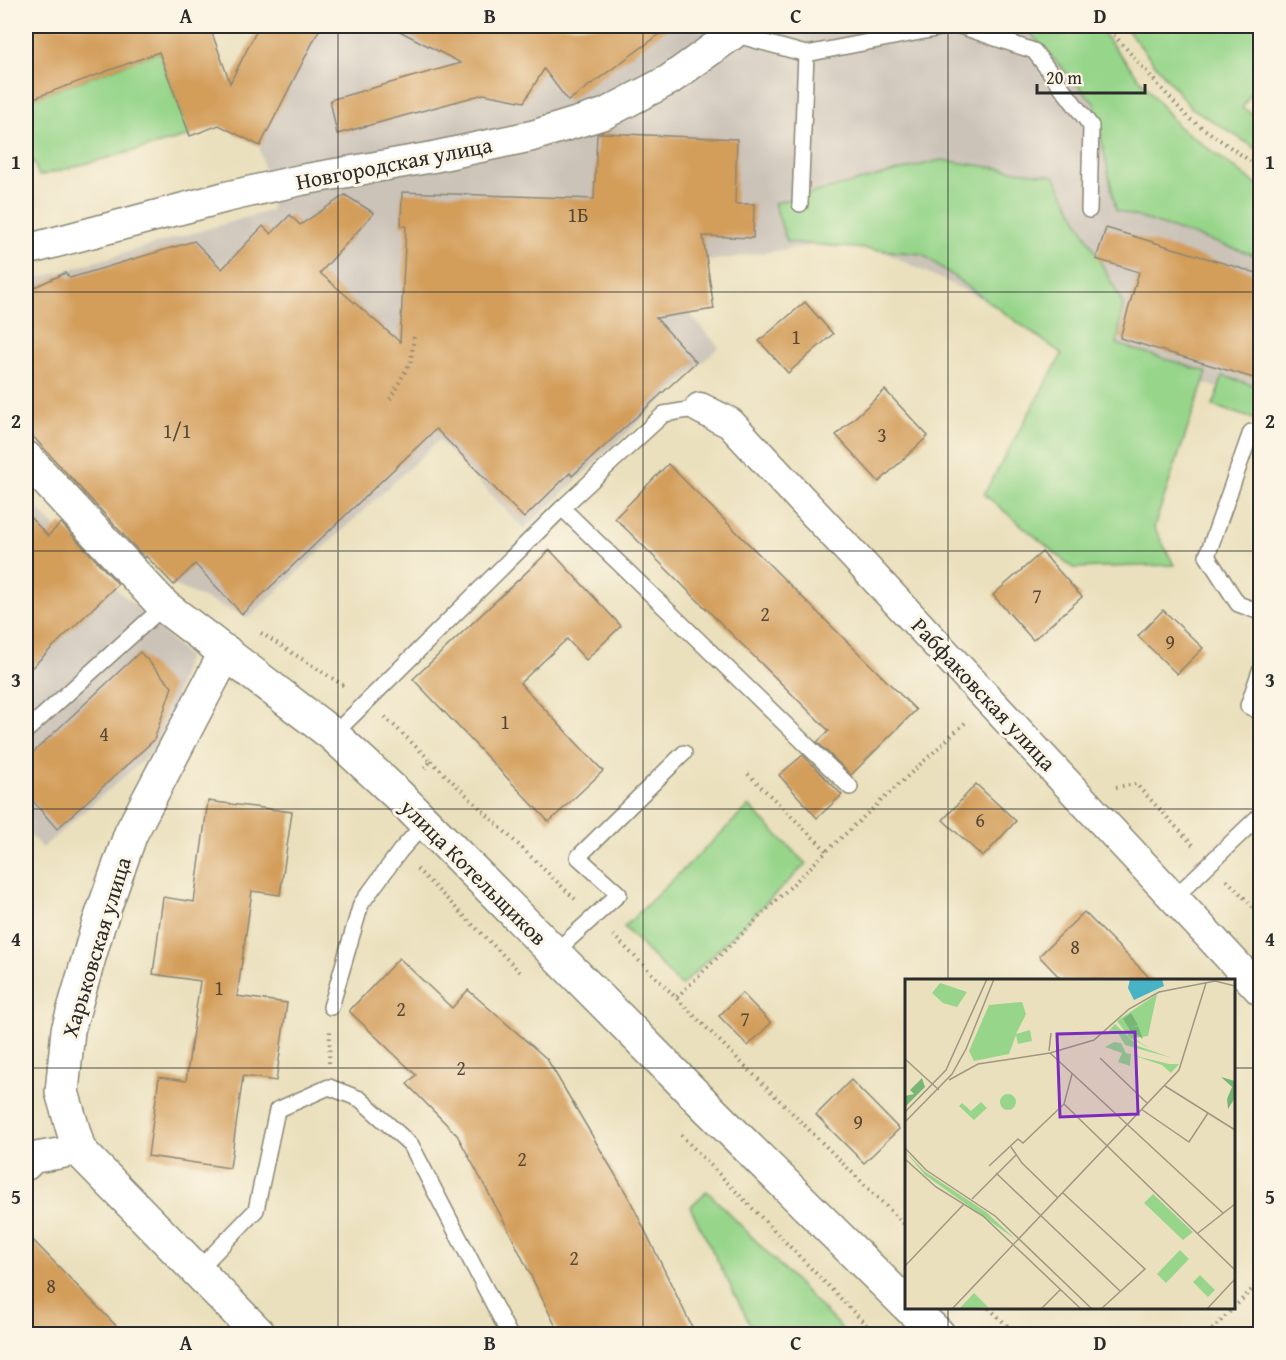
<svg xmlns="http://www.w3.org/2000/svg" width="1286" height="1360" viewBox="0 0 1286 1360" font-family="'Gentium Book Plus',serif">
<rect width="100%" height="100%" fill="#fcf5e5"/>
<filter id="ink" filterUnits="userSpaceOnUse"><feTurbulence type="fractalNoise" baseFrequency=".0167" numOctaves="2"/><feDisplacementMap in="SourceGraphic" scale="12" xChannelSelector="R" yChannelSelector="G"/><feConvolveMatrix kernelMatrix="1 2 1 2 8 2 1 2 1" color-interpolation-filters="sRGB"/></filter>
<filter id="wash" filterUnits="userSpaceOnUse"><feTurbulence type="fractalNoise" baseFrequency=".008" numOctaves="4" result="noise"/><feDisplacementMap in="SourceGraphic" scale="24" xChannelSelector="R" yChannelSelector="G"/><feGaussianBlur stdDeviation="1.35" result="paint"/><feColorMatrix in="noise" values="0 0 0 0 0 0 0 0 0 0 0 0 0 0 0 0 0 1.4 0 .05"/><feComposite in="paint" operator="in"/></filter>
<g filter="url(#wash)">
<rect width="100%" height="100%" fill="#eae0bd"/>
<g fill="#cbc3b8">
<path d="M259 26H1065L1253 254 1260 257V402L1055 334 857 239 682 265 689 313 719 347 524 529 439 440 248 618 174 585 26 431V282L272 210 259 146 211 121Z"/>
<path d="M26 496 88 562 188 656 158 747 42 848 26 831Z"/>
</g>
<g fill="#96d58a" stroke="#60805a" stroke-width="1.5">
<path d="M1024 26H1097L1178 126 1260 187V257L1116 210 1094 103Z"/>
<path d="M1124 26H1260V79L1242 108 1260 117V151L1190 107Z"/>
<path d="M159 52 190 136 39 176 26 141V101Z"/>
<path d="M941 160 1054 176 1123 304 1117 344 1207 372 1154 527 1174 565 1073 568 984 494 1062 354 922 254 787 242 774 203Z"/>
<path d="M1223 376 1260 387V421L1213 406Z"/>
<path d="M749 806 806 864 681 986 624 927Z"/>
<path d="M707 1191 847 1334H755L690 1207Z"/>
</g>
<g id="blocks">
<g fill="#d39d5a">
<path d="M26 26H222L223 29 212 33 230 83 259 26H321L260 146 219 125 190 136 159 52 26 101Z"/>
<path d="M390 26H671L568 101 544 69 524 102 484 94 337 134 330 100 461 63Z"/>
<path d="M602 133 737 139 735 204H754L753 238 703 236 714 309 656 318 696 362 572 476 570 473 524 518 436 429 242 614 195 564 174 585 146 556 145 558 26 429V291L65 273 70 278 194 241 222 269 263 226 271 234 290 215 300 225 345 195 374 213 320 273 400 342 406 226H401L402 192 594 199 597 134Z"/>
<path d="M1106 228 1260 274V380L1120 338 1139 272 1096 259Z"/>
<path d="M805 302 833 334 788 373 759 341Z"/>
<path d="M885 390 928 436 879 482 836 435Z"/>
<path d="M668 464 916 710 851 775 817 742 829 731 615 518Z"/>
<path d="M26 513 48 536 61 523 118 584 26 673Z"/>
<path d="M550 550 621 626 586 660 567 639 520 683 603 771 549 822 413 679Z"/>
<path d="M1042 552 1082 597 1033 640 993 595Z"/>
<path d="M1163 610 1203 648 1177 674 1138 636Z"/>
<path d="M140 652 172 687 154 740 57 829 26 793V759Z"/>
<path d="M803 755 842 795 817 818 779 775Z"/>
<path d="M976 784 1016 821 983 857 943 820Z"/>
<path d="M208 801 292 812 280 895 252 891 237 996 287 1003 276 1081 243 1076 230 1168 148 1156 159 1077 186 1081 200 981 153 974 163 897 194 902Z"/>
<path d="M1084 912 1153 981H1063L1039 956Z"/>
<path d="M399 958 452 1008 468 990 547 1059 629 1198 696 1335H560L507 1227 457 1135 407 1084 416 1075 349 1011Z"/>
<path d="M742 993 771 1023 748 1046 719 1016Z"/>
<path d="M851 1080 899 1129 864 1163 816 1115Z"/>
<path d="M26 1233 125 1335H26Z"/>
</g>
</g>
</g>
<g filter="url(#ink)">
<use href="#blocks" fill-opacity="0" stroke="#8a8674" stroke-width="1.5"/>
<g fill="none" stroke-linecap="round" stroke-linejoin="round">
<g stroke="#8a8674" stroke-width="18">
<g id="lane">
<path d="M960 26 1034 51 1091 126 1089 210"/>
<path d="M733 34 806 54 951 26"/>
<path d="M800 204 806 54"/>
<path d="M1260 435 1251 432 1207 556 1238 604 1260 612"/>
<path d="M562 508 850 787"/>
<path d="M1260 671 1248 706 1260 712"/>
<path d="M26 731 164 606"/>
<path d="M333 735 562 508 664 414 700 408"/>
<path d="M1175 897 1260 815"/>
<path d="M554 953 619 894 578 857 684 753"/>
<path d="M331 1007 361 904 400 851 425 823"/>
<path d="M197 1271 256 1210 277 1110 329 1087 360 1099 411 1145 509 1334"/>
</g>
</g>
<g stroke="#8a8674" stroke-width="33">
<g id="street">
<path d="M26 250 226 197 301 180 433 157 532 136 604 114 669 80 733 34 741 26"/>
<path d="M700 408 730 423 1260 990"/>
<path d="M26 1165 33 1158 79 1150"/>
</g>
</g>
<g stroke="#8a8674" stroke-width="36">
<g id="secondary">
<path d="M26 458 164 606 333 735 398 795 707 1107 906 1304"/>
<path d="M226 652 131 833 98 926 68 1030 62 1092 79 1150 259 1334"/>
<path d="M910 1308 938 1334"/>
</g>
</g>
<g stroke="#8a8674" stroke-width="4" stroke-dasharray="1.5 4.5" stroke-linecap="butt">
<path d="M1106 26 1187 117 1260 168"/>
<path d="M1248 26 1260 37"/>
<path d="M390 399 411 361 414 335"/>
<path d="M261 633 346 687"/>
<path d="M385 717 431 761 423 770"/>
<path d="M431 761 575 899"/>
<path d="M748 774 827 851"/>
<path d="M1116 787 1136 784 1193 845"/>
<path d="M417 869 520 972"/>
<path d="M1227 880 1260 914"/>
<path d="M613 935 906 1226"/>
<path d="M677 997 827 851 965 723"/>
<path d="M329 1063 330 1031"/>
<path d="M681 1135 875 1334"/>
<path d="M989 1308 1016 1334"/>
<path d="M1208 1334 1260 1281"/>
</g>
<use href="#lane" stroke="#fff" stroke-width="15"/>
<use href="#street" stroke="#fff" stroke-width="30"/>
<use href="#secondary" stroke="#fff" stroke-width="33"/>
</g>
</g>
<path fill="none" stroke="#2b2b2b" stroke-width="1.5" stroke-opacity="0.55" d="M338 26V1334M643 26V1334M948 26V980M26 292H1260M26 551H1260M26 809H1260M26 1068H906M1234 1068H1260M948 1308V1334"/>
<g text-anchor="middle" stroke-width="6" stroke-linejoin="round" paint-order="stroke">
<g font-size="20" fill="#554837">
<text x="578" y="222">1Б</text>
<text x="796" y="344">1</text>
<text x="177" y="438">1/1</text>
<text x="882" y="442">3</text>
<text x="1037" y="603">7</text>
<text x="765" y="621">2</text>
<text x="1170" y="649">9</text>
<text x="505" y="729">1</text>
<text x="104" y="741">4</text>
<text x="980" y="827">6</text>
<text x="1075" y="954">8</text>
<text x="219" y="995">1</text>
<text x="401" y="1016">2</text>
<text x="745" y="1026">7</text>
<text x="461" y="1075">2</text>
<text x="858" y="1129">9</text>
<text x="522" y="1166">2</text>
<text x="574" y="1265">2</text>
<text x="51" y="1293">8</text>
</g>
<g font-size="22" fill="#2b2b2b" stroke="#fcf5e5">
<text transform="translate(394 163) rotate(-11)" y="8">Новгородская улица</text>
<text transform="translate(984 694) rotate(47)" y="8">Рабфаковская улица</text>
<text transform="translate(474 872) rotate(45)" y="8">улица Котельщиков</text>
<text transform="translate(96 947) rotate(-73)" y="8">Харьковская улица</text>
</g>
</g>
<g transform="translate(905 979)">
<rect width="330" height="330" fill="#eae0bd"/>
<path d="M35 4 62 13 52 28 38 24 27 14ZM252 15 243 57 228 59 246 70 225 59 212 42ZM117 23 121 35 111 55 125 51 127 62 113 65 111 56 104 75 69 82 64 72 84 26ZM210 45 233 67 267 79 220 66 213 54 203 53ZM209 63 216 64 221 74 226 75 225 87 213 83 217 74 200 68ZM227 76 264 85H274L266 94 257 86ZM95 123a8 8 0 1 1 16 0a8 8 0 1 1-16 0ZM76 123 82 129 69 141 54 127 57 124 66 132ZM0 172 19 192 81 233 110 260 20 196ZM248 215 288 253 278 261 239 224ZM275 271 284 280 261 304 252 295ZM295 296 310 311 303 318 288 303ZM69 314 83 328 54 330Z" fill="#96d58a"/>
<path d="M226 34 233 46 225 49 233 47 238 60 225 51 218 40ZM316 98 330 102V119L323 130 322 120 327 108ZM17 99 20 108 0 128V117L9 115 5 111Z" fill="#78b676"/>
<path d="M225 0H257L259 7 229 21 223 9Z" fill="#48b3c5"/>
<path fill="none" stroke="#9e9883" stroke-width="1.5" d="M144 72 146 54M145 74 318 234M195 79 242 124M0 80 34 111M167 95 159 125 330 291M44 101 73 85 145 74 189 61 224 30 254 13 310 2 330 7M260 107 330 151M236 130 284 163 303 134M0 133 41 91 82 0M0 143 47 95 61 70 89 0M106 168 117 184 153 219M0 169 21 191 90 237 187 330M0 180 31 208 78 237 176 330M84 187 113 160 118 164 159 125M91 194 215 312M158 214 240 290 196 330M67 220 111 176M293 254 330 225M0 287 59 225M47 330 274 91 301 4M136 330 156 310M302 330 330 300"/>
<path fill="#7b2cbf" fill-opacity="0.15" stroke="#7b2cbf" stroke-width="3" d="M230 53 233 135 155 138 152 55Z"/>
<rect width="330" height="330" fill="none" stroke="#2b2b2b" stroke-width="3"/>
</g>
<rect width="1286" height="1360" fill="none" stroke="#fcf5e5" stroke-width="66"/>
<path d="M1037 84v9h108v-9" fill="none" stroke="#2b2b2b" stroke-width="3"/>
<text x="1046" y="84" font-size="18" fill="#2b2b2b" stroke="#fcf5e5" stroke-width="4.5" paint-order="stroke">20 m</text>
<rect x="33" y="33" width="1220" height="1294" fill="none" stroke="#2b2b2b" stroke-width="2"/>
<g font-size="20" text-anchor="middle" font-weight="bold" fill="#2b2b2b">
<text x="186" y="23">A</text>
<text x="490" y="23">B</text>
<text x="796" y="23">C</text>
<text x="1100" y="23">D</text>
<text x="16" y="169">1</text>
<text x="1270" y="169">1</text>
<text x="16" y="428">2</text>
<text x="1270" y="428">2</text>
<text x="16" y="687">3</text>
<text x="1270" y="687">3</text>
<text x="16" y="946">4</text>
<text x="1270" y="946">4</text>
<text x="16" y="1204">5</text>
<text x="1270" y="1204">5</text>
<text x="186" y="1350">A</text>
<text x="490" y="1350">B</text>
<text x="796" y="1350">C</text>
<text x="1100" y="1350">D</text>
</g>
</svg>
